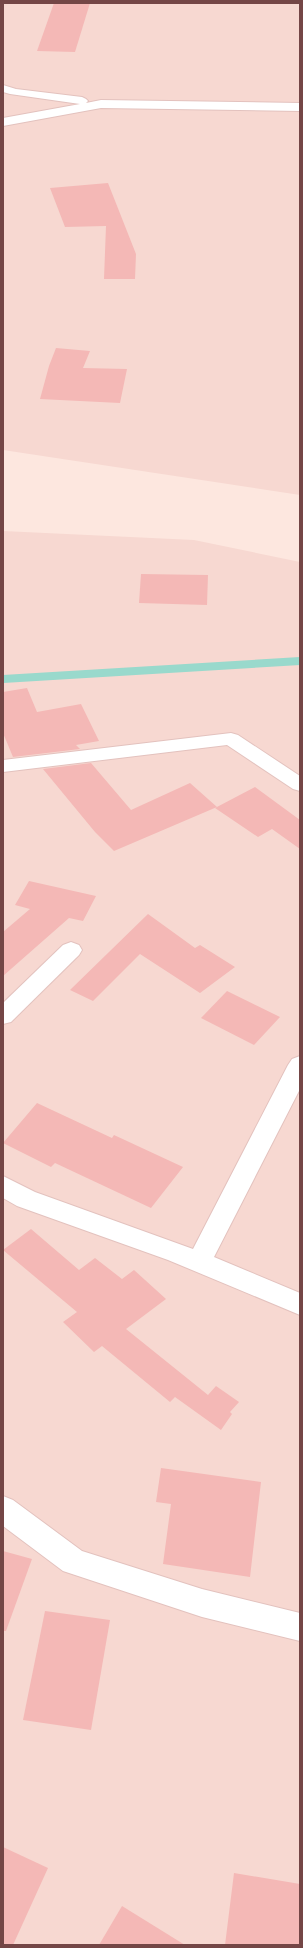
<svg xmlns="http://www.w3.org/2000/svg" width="303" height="1948" viewBox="0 0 303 1948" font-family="'Work Sans',sans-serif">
<rect width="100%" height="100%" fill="#fde7df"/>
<g fill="#f7d8d1">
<path d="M3 3H300V495L3 450Z"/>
<path d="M3 531 194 540 300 562V1945H3Z"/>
</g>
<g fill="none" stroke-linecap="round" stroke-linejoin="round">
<path stroke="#99d9cc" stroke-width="8" d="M3 679 300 661"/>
</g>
<g fill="#f4b8b6">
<path d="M54 3H90L75 52 37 51Z"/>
<path d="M108 183 136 254 135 279H104L106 226 65 227 50 188Z"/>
<path d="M56 348 90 351 83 368 127 369 120 403 40 399 49 366Z"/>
<path d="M141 574 208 575 207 605 139 603Z"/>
<path d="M27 688 37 712 81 704 99 741 76 745 80 749 13 757 3 733V692Z"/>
<path d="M91 763 131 810 190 783 217 807 114 851 95 832 43 769Z"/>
<path d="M255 787 300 820V849L272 829 258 837 215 808Z"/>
<path d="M29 881 96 896 83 921 69 918 3 976V932L30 909 15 905Z"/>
<path d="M148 914 195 948 200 945 235 967 200 993 140 954 93 1001 70 990Z"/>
<path d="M227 991 280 1017 254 1045 201 1018Z"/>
<path d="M37 1103 112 1138 114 1135 183 1167 151 1208 55 1163 51 1167 3 1143Z"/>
<path d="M31 1229 79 1270 95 1258 122 1279 134 1270 166 1299 126 1329 208 1395 216 1386 239 1402 230 1412 232 1414 221 1430 175 1397 170 1402 102 1346 94 1352 63 1322 77 1312 3 1250Z"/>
<path d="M161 1468 261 1482 250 1577 163 1564 171 1504 156 1502Z"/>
<path d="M3 1551 32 1559 6 1631H3Z"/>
<path d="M45 1611 110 1620 91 1730 23 1720Z"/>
<path d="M3 1847 48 1868 13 1945H3Z"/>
<path d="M234 1873 300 1884V1945H225Z"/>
<path d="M122 1906 185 1945H99Z"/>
</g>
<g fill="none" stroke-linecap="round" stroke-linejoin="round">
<g stroke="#e3c2be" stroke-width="2">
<g id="minor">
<path d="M3 85 16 89 82 97 86 99 88 101 86 103 101 100 300 103V111L101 108 3 126V118L80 104 10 94 3 92Z"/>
<path d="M231 733 238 735 300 776V791L293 789 227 745 3 772V760Z"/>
<path d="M71 942 79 945 82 950 79 955 11 1022 3 1024V1003L63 945Z"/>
<path d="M300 1056V1089L214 1257 300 1293V1315L168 1260 17 1206 3 1198V1176L35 1192 193 1249 288 1065 292 1059Z"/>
<path d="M3 1496 13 1500 82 1551 202 1589 300 1613V1641L202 1617 63 1571 3 1526Z"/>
</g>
</g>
<use href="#minor" fill="#fff" fill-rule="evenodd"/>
</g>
<rect width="303" height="1948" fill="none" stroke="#744646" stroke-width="8"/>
</svg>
